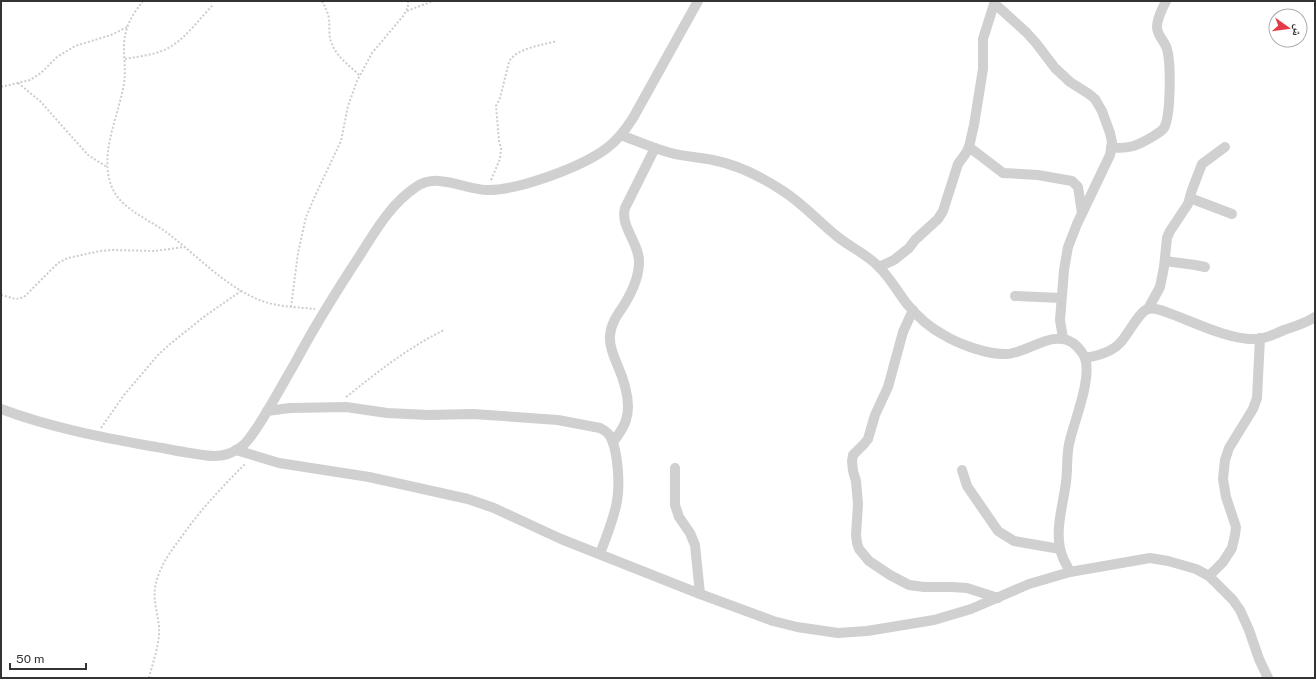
<svg xmlns="http://www.w3.org/2000/svg" width="1316" height="679" viewBox="0 0 1316 679" font-family="'Public Sans','Noto Naskh Arabic',sans-serif">
<rect width="100%" height="100%" fill="#fff"/>
<g fill="none" stroke-linecap="round" stroke-linejoin="round">
<g stroke="#cdcdcd" stroke-width="2" stroke-dasharray="2 2" stroke-linecap="butt">
<path d="M143 1C136 10 128 21 126 32 121 49 127 67 124 83 119 114 102 147 109 178 111 187 115 195 122 202 134 214 152 222 166 232 197 255 225 287 262 301 279 307 297 307 315 309"/>
<path d="M322 1C325 7 328 12 329 19 330 27 328 36 332 44 336 56 350 66 359 75"/>
<path d="M407 11 433 1"/>
<path d="M125 59C140 56 157 55 170 47 186 38 200 18 213 5"/>
<path d="M18 83 40 101 88 155 107 167"/>
<path d="M1 87 30 80 41 73 57 57 75 46 111 35 127 27"/>
<path d="M491 180 500 159 501 148 499 141 496 106 500 98 509 62C516 48 543 45 557 41"/>
<path d="M1 295 16 299 24 297 58 263 68 258 100 251 112 250 155 251 184 247"/>
<path d="M291 307 298 253 306 217 315 196 341 141 348 106 357 81 372 53 404 15 408 7V1"/>
<path d="M346 397C379 371 406 349 444 330"/>
<path d="M101 428 124 395 158 355 170 344 205 316 241 291"/>
<path d="M149 678C153 661 160 645 159 627 158 614 153 601 155 588 159 565 172 550 185 532 203 507 224 485 246 463"/>
</g>
<g stroke="#d0d0d0" stroke-width="10">
<path d="M995 4 1026 32 1036 43 1055 68 1070 82 1089 94 1095 99 1102 111 1110 133 1112 142 1110 155 1077 224 1068 247 1064 270 1060 320 1063 338"/>
<path d="M621 135C637 141 654 149 671 153 685 157 699 157 713 160 738 165 762 177 783 191 802 203 816 219 833 233 847 246 866 253 879 267 890 278 898 292 907 304 917 316 929 327 942 334 958 344 988 355 1007 354 1028 353 1053 329 1073 343 1078 347 1082 351 1085 358 1092 378 1075 419 1070 440 1066 453 1068 468 1066 482 1063 507 1053 534 1063 558 1065 563 1068 567 1070 572"/>
<path d="M969 147 1003 173 1038 175 1072 181 1078 187 1082 213"/>
<path d="M1111 148C1131 148 1135 147 1152 137 1155 135 1161 132 1164 128 1171 116 1171 63 1167 49 1165 41 1157 36 1157 27 1157 18 1162 9 1166 1"/>
<path d="M1190 198 1232 214"/>
<path d="M1165 261 1195 265 1205 267"/>
<path d="M879 267 894 260 909 248 915 240 938 219 943 211 958 164 966 153 969 147 974 125 983 69V39L995 1"/>
<path d="M1015 296 1061 298"/>
<path d="M1148 309 1160 287 1164 267 1167 238 1170 231 1188 204 1192 190 1202 164 1225 147"/>
<path d="M913 310 903 332 888 387 875 415 868 439 864 444 853 455 852 461 853 471 856 481 858 504 856 535 857 543 859 549 869 561 890 575 909 585 924 587H952L967 588 998 598"/>
<path d="M1085 358C1097 356 1110 353 1119 344 1127 337 1139 311 1148 309 1154 307 1161 310 1166 312 1192 321 1228 340 1255 339 1266 339 1274 334 1284 330 1296 326 1304 324 1315 317"/>
<path d="M1 409C49 427 100 437 150 446 163 448 177 451 190 453 198 454 206 456 214 456 224 456 233 453 241 447 247 443 251 436 256 429 270 408 282 385 295 363 312 331 331 300 351 269 370 241 387 206 416 187 437 172 463 189 486 190 517 191 582 167 607 148 618 140 626 129 633 118L698 1"/>
<path d="M267 411 290 408 346 407 387 413 428 415 473 414 558 420 600 428C604 430 609 433 611 438 618 452 620 485 617 501 614 519 606 537 600 554"/>
<path d="M613 443C617 436 624 428 626 420 632 402 624 380 617 364 613 355 609 344 610 335 611 323 618 314 624 305 632 292 639 278 639 262 639 242 620 227 625 208L655 148"/>
<path d="M236 450 279 463 369 477 468 499 494 508 561 539 700 594 773 621 797 627 838 633 867 631 934 620 971 609 1029 584 1070 572 1150 558 1168 561 1196 569 1209 576 1233 600 1240 610 1249 630 1259 659 1268 678"/>
<path d="M675 468V505L679 517 690 533 695 545 700 594"/>
<path d="M962 470 967 486 998 531 1014 541 1060 549"/>
<path d="M1209 576 1223 562 1232 548 1235 535 1236 527 1226 497 1223 479 1225 460 1229 448 1253 409 1257 398 1260 338"/>
</g>
</g>
<rect width="1316" height="679" fill="none" stroke="#333333" stroke-width="4"/>
<g transform="translate(1288 28) rotate(104)"><circle r="19" fill="#ffffff" stroke="#adadad"/>
<path d="M0-3L7 15L0 10L-7 15Z" fill="#e63946"/>
<text y="-6" font-size="11" font-weight="bold" text-anchor="middle" fill="#333333">ش</text>
</g>
<path d="M10 663v6h76v-6" fill="none" stroke="#333333" stroke-width="2"/>
<text x="16" y="663" font-size="12" fill="#333333" stroke="#ffffff" stroke-width="3" paint-order="stroke">50 m</text>
</svg>
